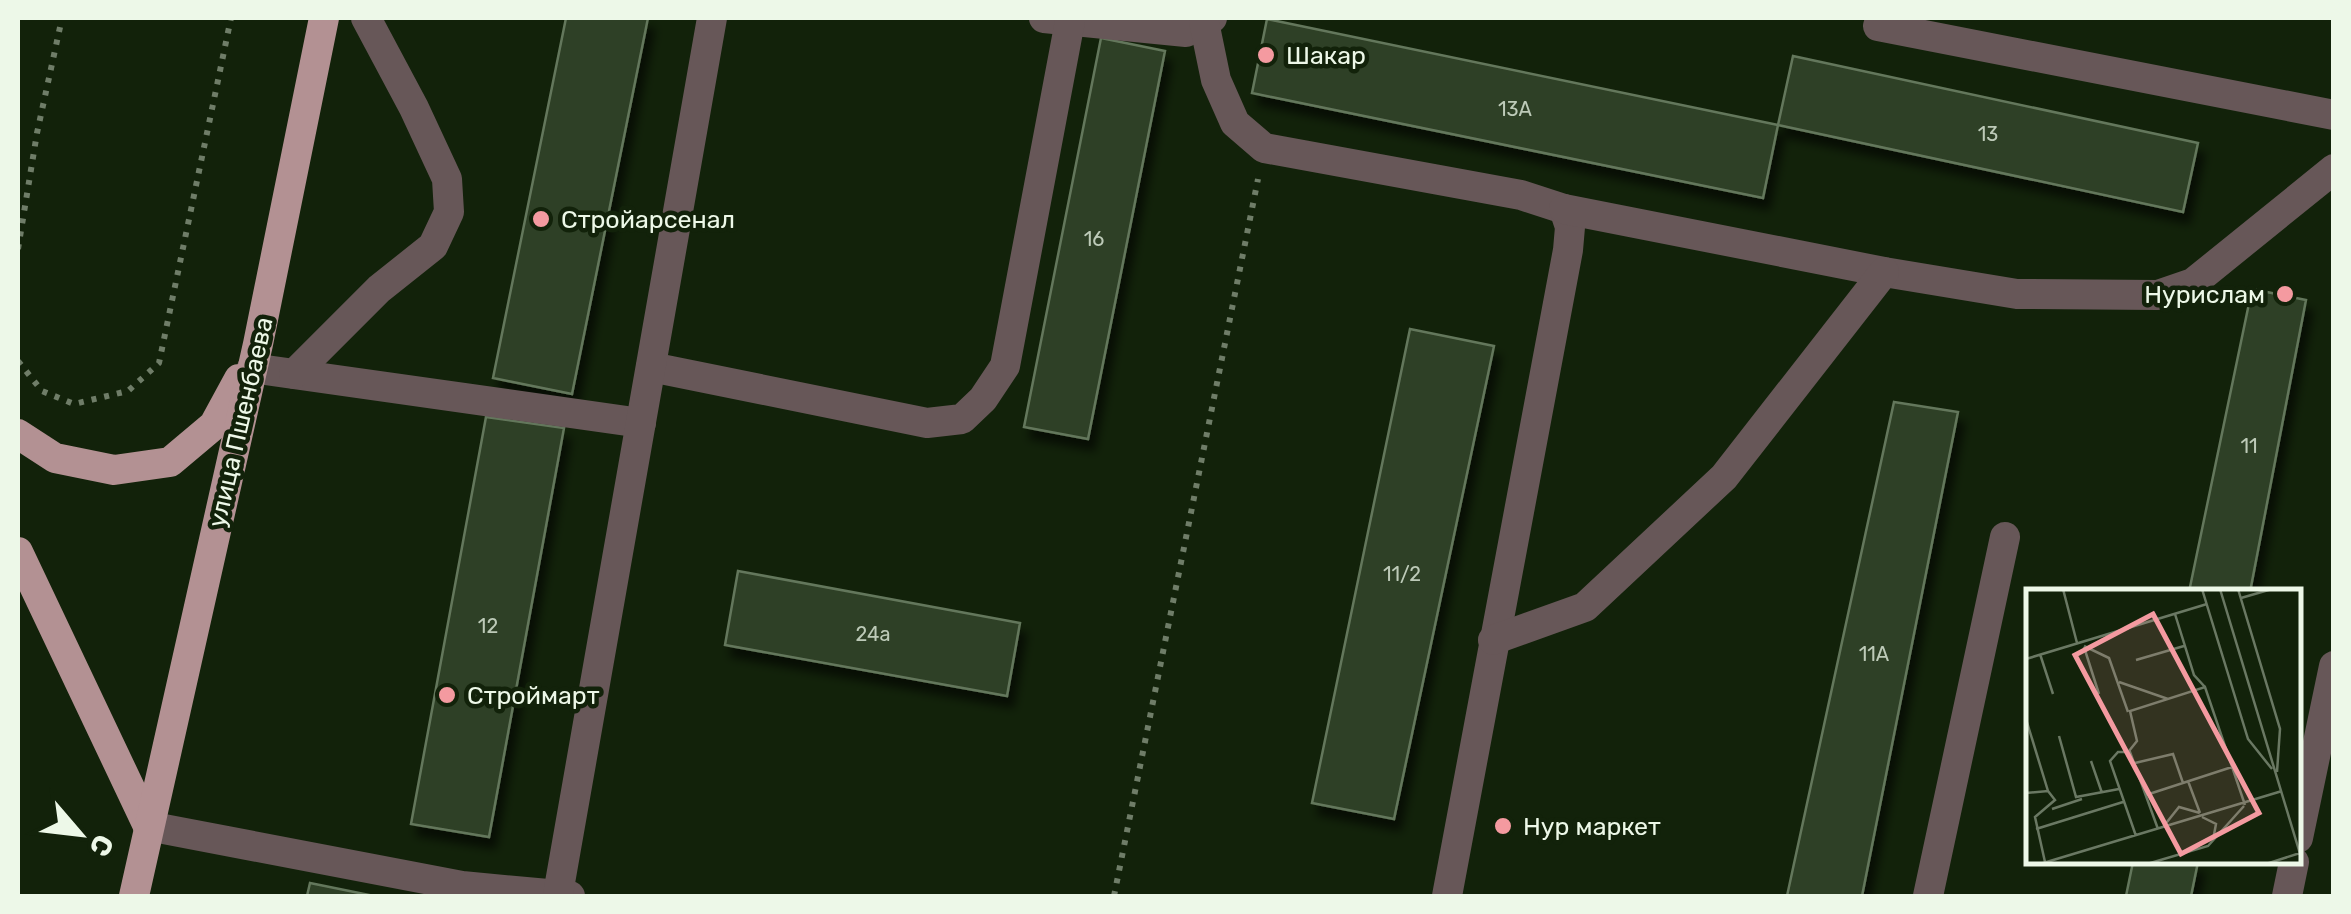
<svg xmlns="http://www.w3.org/2000/svg" width="2351" height="914" viewBox="0 0 2351 914" font-family="Rubik,sans-serif">
<defs>
<filter id="shadow"><feDropShadow dx="6" dy="11" stdDeviation="5" flood-color="#0009"/></filter>
</defs>
<rect width="100%" height="100%" fill="#12220a"/>
<g fill="#2e3f26" stroke="#64775b" stroke-width="2.5" filter="url(#shadow)">
<path d="M566 18H648L572 394 493 378Z"/>
<path d="M1267 19 1778 125 1763 198 1252 93Z"/>
<path d="M1101 38 1165 51 1088 439 1024 427Z"/>
<path d="M1793 56 2198 143 2183 212 1778 125Z"/>
<path d="M2252 289 2306 300 2250 592H2189Z"/>
<path d="M1410 329 1494 346 1394 819 1312 803Z"/>
<path d="M1894 402 1958 412 1862 896H1787Z"/>
<path d="M486 417 564 428 489 837 411 824Z"/>
<path d="M738 571 1020 623 1007 696 725 645Z"/>
<path d="M2133 862H2198L2191 896H2126Z"/>
<path d="M310 883 374 896H307Z"/>
</g>
<g fill="none" stroke-linecap="round" stroke-linejoin="round">
<g stroke="#6f7d68" stroke-width="6" stroke-dasharray="5 8" stroke-linecap="butt">
<path d="M18 249 37 133 62 18"/>
<path d="M18 361 42 391 74 404 128 391 159 363 231 18"/>
<path d="M1114 896 1258 179"/>
</g>
<g stroke="#675758" stroke-width="30">
<path d="M1044 18 1186 32 1212 18"/>
<path d="M1204 22 1216 80 1235 123 1264 148 1521 195 1564 209 1570 227 1568 250 1447 896"/>
<path d="M1878 26 2334 115"/>
<path d="M1564 209 1884 272 2017 294 2158 295 2193 283 2334 169"/>
<path d="M651 367 927 423 962 419 983 399 1005 366 1070 21"/>
<path d="M252 368 641 423"/>
<path d="M294 374 379 289 433 246 449 212 447 179 414 108 366 18"/>
<path d="M1493 640 1585 607 1724 477 1884 272"/>
<path d="M148 826 462 886 570 896"/>
<path d="M2298 838 2334 666"/>
<path d="M558 894 712 18"/>
<path d="M1928 896 2005 537"/>
<path d="M2287 896 2294 862"/>
</g>
<g stroke="#b39193" stroke-width="30">
<path d="M18 434 55 458 114 470 170 462 214 425 239 379"/>
<path d="M18 552 148 826"/>
<path d="M134 896 258 344 324 18"/>
</g>
</g>
<g fill="#f49aa0" stroke="#12220a" stroke-width="4">
<circle cx="1266" cy="55" r="10"/>
<circle cx="541" cy="219" r="10"/>
<circle cx="2285" cy="294" r="10"/>
<circle cx="447" cy="695" r="10"/>
<circle cx="1503" cy="826" r="10"/>
</g>
<g text-anchor="middle" stroke-width="9" stroke-linejoin="round" paint-order="stroke">
<g font-size="20" fill="#bdcab8">
<text x="1515" y="116">13А</text>
<text x="1988" y="141">13</text>
<text x="1094" y="246">16</text>
<text x="2249" y="453">11</text>
<text x="1402" y="581">11/2</text>
<text x="488" y="633">12</text>
<text x="873" y="641">24а</text>
<text x="1874" y="661">11А</text>
</g>
<g font-size="25" fill="#edf8e8" stroke="#12220a" text-anchor="start">
<text x="1286" y="64">Шакар</text>
<text x="561" y="228">Стройарсенал</text>
<text x="2265" y="303" text-anchor="end">Нурислам</text>
<text x="467" y="704">Строймарт</text>
<text x="1523" y="835">Нур маркет</text>
</g>
<g font-size="25" fill="#edf8e8" stroke="#12220a">
<text transform="translate(240 422) rotate(-77)" y="9">улица Пшенбаева</text>
</g>
</g>
<g transform="translate(2026 589)">
<rect width="275" height="275" fill="#12220a"/>
<path fill="none" stroke="#6a7863" stroke-width="2.5" d="M37 0 51 54M176 0 222 150 246 180M194 0 275 268M212 0 254 140 251 183M215 9 246 0M149 25 168 86 179 98M58 57 83 69 102 123M58 58 73 105M14 65 27 105M0 70 181 15M110 71 158 57M93 93 142 110M0 130 22 202M33 147 50 208 93 200M103 162 111 152 104 122 179 98 219 216M65 172 76 204M109 174 147 165 157 194M162 192 174 224M0 204 22 202 29 211 9 228 19 273M120 206 206 178M26 220 56 210M176 228 190 235 187 251M137 238 153 218 174 224M10 240 97 213M110 247 84 172 92 163H104L132 240M14 275 256 202M121 275 182 257 218 217M240 275 274 264"/>
<path fill="#f49aa0" fill-opacity="0.15" stroke="#f49aa0" stroke-width="5" d="M127 25 233 224 155 265 49 66Z"/>
<rect width="275" height="275" fill="none" stroke="#edf8e8" stroke-width="5"/>
</g>
<rect width="2351" height="914" fill="none" stroke="#edf8e8" stroke-width="40"/>
<g transform="translate(80 834) rotate(118)" stroke="#12220a" stroke-width="8" paint-order="stroke">
<path d="M0-8L18 38L0 25L-18 38Z" fill="#edf8e8"/>
<text y="-15" font-size="28" font-weight="bold" text-anchor="middle" fill="#edf8e8">С</text>
</g>
</svg>
